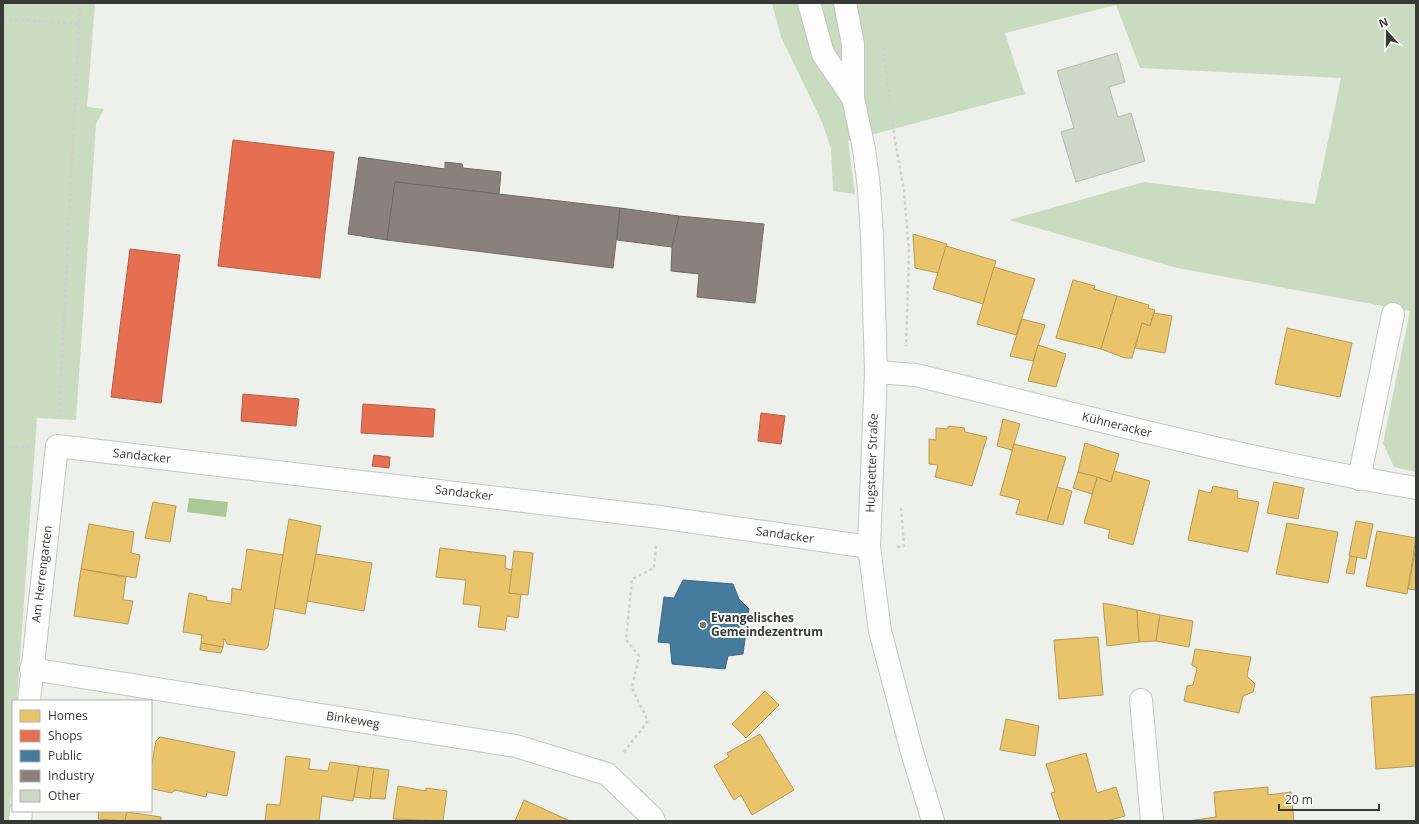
<svg xmlns="http://www.w3.org/2000/svg" width="1419" height="824" viewBox="0 0 1419 824" font-family="'Open Sans',sans-serif">
<rect width="100%" height="100%" fill="#edf0eb"/>
<g fill="#cadcc0">
<path d="M3 3H95L87 107 104 109 96 124 76 420 37 418 17 701H13V762L9 821H3Z"/>
<path d="M772 3H1416V472L1394 467 1383 443 1410 311 1177 268 1009 220 1144 182 1315 204 1341 78 1140 68 1116 5 1005 33 1025 94 848 141 855 194 833 191 831 149 822 122 781 37Z"/>
</g>
<path fill="#a9c997" d="M189 498 228 502 226 517 187 512Z"/>
<g fill="#e9c46a" stroke="#b49a5a">
<path d="M913 234 947 244 938 273 915 268Z"/>
<path d="M946 246 996 261 983 304 933 289Z"/>
<path d="M994 267 1035 279 1016 335 977 324Z"/>
<path d="M1073 280 1095 286 1094 289 1117 296 1101 349 1056 338Z"/>
<path d="M1117 296 1149 305 1148 308 1155 310 1150 326 1142 323 1132 358H1125L1101 349Z"/>
<path d="M1154 313 1172 316 1165 353 1135 348 1142 323 1150 326Z"/>
<path d="M1022 319 1045 325 1033 361 1010 356Z"/>
<path d="M1287 328 1352 343 1340 397 1275 384Z"/>
<path d="M1038 345 1066 354 1056 387 1028 381Z"/>
<path d="M1003 419 1020 424 1012 450 997 446Z"/>
<path d="M949 426 964 428 965 432 987 437 972 486 935 477 938 465 929 464V439L936 440V428L947 429Z"/>
<path d="M1085 443 1119 454 1111 482 1078 472Z"/>
<path d="M1014 444 1066 457 1047 521 1016 514 1020 500 1000 495Z"/>
<path d="M1114 471 1150 481 1133 545 1108 538 1110 530 1084 523 1097 477 1111 482Z"/>
<path d="M1078 472 1097 477 1092 494 1073 488Z"/>
<path d="M1274 482 1304 488 1298 519 1267 513Z"/>
<path d="M1213 486 1238 491 1237 498 1259 502 1248 552 1188 540 1199 490 1211 493Z"/>
<path d="M1057 487 1072 491 1063 525 1047 521Z"/>
<path d="M153 502 176 506 170 542 145 538Z"/>
<path d="M289 519 321 526 305 614 274 608Z"/>
<path d="M1356 521 1373 524 1366 559 1349 556Z"/>
<path d="M1287 523 1338 532 1328 583 1276 574Z"/>
<path d="M89 524 134 532 131 553 140 555 136 578 81 569Z"/>
<path d="M1377 531 1416 538 1407 594 1366 586Z"/>
<path d="M1416 546V590L1408 589Z"/>
<path d="M440 548 506 556 505 568 512 570 509 593 521 594 518 618 507 616 505 630 478 627 481 606 463 604 466 580 436 577Z"/>
<path d="M247 549 283 555 268 647 264 650 227 644 225 639H224L223 647 201 643 202 635 183 632 189 593 207 597 206 600 231 604 232 588 241 590Z"/>
<path d="M514 551 533 553 528 595 509 593Z"/>
<path d="M316 554 372 563 364 611 307 601Z"/>
<path d="M1350 556 1357 557 1354 574 1346 573Z"/>
<path d="M81 569 126 577 123 600 133 601 128 624 74 616Z"/>
<path d="M1103 603 1137 610 1139 642 1107 646Z"/>
<path d="M1137 610 1160 615 1156 641 1139 642Z"/>
<path d="M1160 615 1193 621 1189 647 1156 641Z"/>
<path d="M1098 637 1103 695 1059 699 1054 640Z"/>
<path d="M201 643 223 647 221 653 200 650Z"/>
<path d="M1195 649 1251 657 1247 676 1255 684 1253 692 1243 696 1239 713 1184 701 1187 686 1193 685 1197 668 1192 665Z"/>
<path d="M765 691 779 705 746 738 732 724Z"/>
<path d="M1416 694V766L1376 769 1371 697Z"/>
<path d="M1006 719 1039 726 1035 756 1000 750Z"/>
<path d="M760 734 794 790 752 815 741 795 734 800 714 766 729 757 727 753Z"/>
<path d="M160 737 235 752 227 796 207 792 206 797 175 790 172 793 153 789 151 787V768L156 741Z"/>
<path d="M1086 753 1097 793 1116 787 1125 816 1107 821H1060L1051 793 1055 792 1046 764Z"/>
<path d="M286 756 310 759 309 769 328 771 330 762 359 766 353 801 322 796 319 821H265L267 804 280 805Z"/>
<path d="M359 766 374 768 370 799 354 797Z"/>
<path d="M374 768 389 770 385 799 370 798Z"/>
<path d="M398 786 426 791V788L447 791 443 821 393 819Z"/>
<path d="M1268 787V795L1291 792 1294 821H1188L1216 817 1214 792Z"/>
<path d="M524 800 570 821H515Z"/>
<path d="M99 811H127L125 821 98 819Z"/>
<path d="M127 812 161 817V821H125Z"/>
</g>
<g fill="#e76f51" stroke="#b25f49">
<path d="M233 140 334 152 320 278 218 266Z"/>
<path d="M130 249 180 255 161 403 111 397Z"/>
<path d="M243 394 299 399 296 426 241 421Z"/>
<path d="M363 404 435 409 433 437 361 433Z"/>
<path d="M761 413 785 416 781 444 758 441Z"/>
<path d="M374 455 390 457 389 468 372 466Z"/>
</g>
<path fill="#457b9d" stroke="#41677e" d="M683 580 733 584 739 599 749 609 743 654 728 656 725 669 672 664 670 643 658 642 664 597 674 598Z"/>
<g fill="#8a817c" stroke="#716b67">
<path d="M359 157 445 169V162L462 164 463 168 501 172 499 194 395 182 387 240 348 234Z"/>
<path d="M395 182 620 208 613 268 387 240Z"/>
<path d="M620 208 679 216 672 247 617 240Z"/>
<path d="M679 216 764 224 755 303 697 297 699 274 671 271 672 247Z"/>
</g>
<path fill="#ced8c8" stroke="#b9bbb8" d="M1117 53 1125 82 1109 87 1118 117 1131 113 1145 161 1076 182 1061 132 1074 128 1057 71Z"/>
<g fill="none" stroke-linecap="round" stroke-linejoin="round">
<g stroke="#c4c6c3" stroke-width="24">
<g id="minor">
<path d="M876 372 916 375C1082 416 1247 460 1416 488"/>
<path d="M1359 479 1393 314"/>
<path d="M31 669 516 746 607 774 652 817 654 821"/>
<path d="M1141 700 1152 821"/>
<path d="M29 701 57 446 659 517 869 547"/>
<path d="M20 821 21 811"/>
</g>
</g>
<g stroke="#c4c6c3" stroke-width="24">
<g id="tertiary">
<path d="M809 3 823 54 853 98"/>
<path d="M845 3 853 44V98L864 149 869 188 872 237 876 372 869 547 880 631 912 752 933 821"/>
</g>
</g>
<g stroke="#cfd0ce" stroke-width="2.5" stroke-dasharray="3 3" stroke-linecap="butt">
<path d="M3 19 78 24"/>
<path d="M883 47 895 141 904 190 909 253 906 346"/>
<path d="M59 418 80 3"/>
<path d="M3 448 29 447"/>
<path d="M897 547 904 546 901 507"/>
<path d="M624 752 648 721 632 688 639 656 626 640 632 579 654 568 656 545"/>
</g>
<use href="#minor" stroke="#fcfdfc" stroke-width="22"/>
<use href="#tertiary" stroke="#fcfdfc" stroke-width="22"/>
</g>
<circle fill="#777975" stroke="#fff" stroke-width="1.5" cx="703" cy="625" r="4"/>
<g text-anchor="middle" stroke-width="4" stroke-linejoin="round" paint-order="stroke">
<g font-size="12" fill="#373936" stroke="#fff">
<text transform="translate(1117 425) rotate(14)" y="4">Kühneracker</text>
<text transform="translate(142 456) rotate(6)" y="4">Sandacker</text>
<text transform="translate(872 463) rotate(-88)" y="4">Hugstetter Straße</text>
<text transform="translate(464 493) rotate(7)" y="4">Sandacker</text>
<text transform="translate(785 535) rotate(8)" y="4">Sandacker</text>
<text transform="translate(42 574) rotate(-83)" y="4">Am Herrengarten</text>
<text transform="translate(353 720) rotate(9)" y="4">Binkeweg</text>
</g>
<g font-size="12" font-weight="bold" fill="#373936" stroke="#fff" text-anchor="start">
<text x="711" y="622">Evangelisches<tspan x="711" dy="14">Gemeindezentrum</tspan></text>
</g>
</g>
<rect width="1419" height="824" fill="none" stroke="#373936" stroke-width="8"/>
<rect x="12" y="700" width="140" height="112" fill="#ffffff" stroke="#afb0af"/>
<rect x="20" y="710" width="20" height="12" fill="#e9c46a" stroke="#afb0af"/>
<text x="48" y="720" font-size="12" fill="#373936">Homes</text>
<rect x="20" y="730" width="20" height="12" fill="#e76f51" stroke="#afb0af"/>
<text x="48" y="740" font-size="12" fill="#373936">Shops</text>
<rect x="20" y="750" width="20" height="12" fill="#457b9d" stroke="#afb0af"/>
<text x="48" y="760" font-size="12" fill="#373936">Public</text>
<rect x="20" y="770" width="20" height="12" fill="#8a817c" stroke="#afb0af"/>
<text x="48" y="780" font-size="12" fill="#373936">Industry</text>
<rect x="20" y="790" width="20" height="12" fill="#ced8c8" stroke="#afb0af"/>
<text x="48" y="800" font-size="12" fill="#373936">Other</text>
<g transform="translate(1387 32) rotate(339)" stroke="#ffffff" stroke-width="3" paint-order="stroke">
<path d="M0-3L7 15L0 10L-7 15Z" fill="#373936"/>
<text y="-6" font-size="11" font-weight="bold" text-anchor="middle" fill="#373936">N</text>
</g>
<path d="M1279 804v6h100v-6" fill="none" stroke="#373936" stroke-width="2"/>
<text x="1285" y="804" font-size="12" fill="#373936" stroke="#ffffff" stroke-width="3" paint-order="stroke">20 m</text>
</svg>
